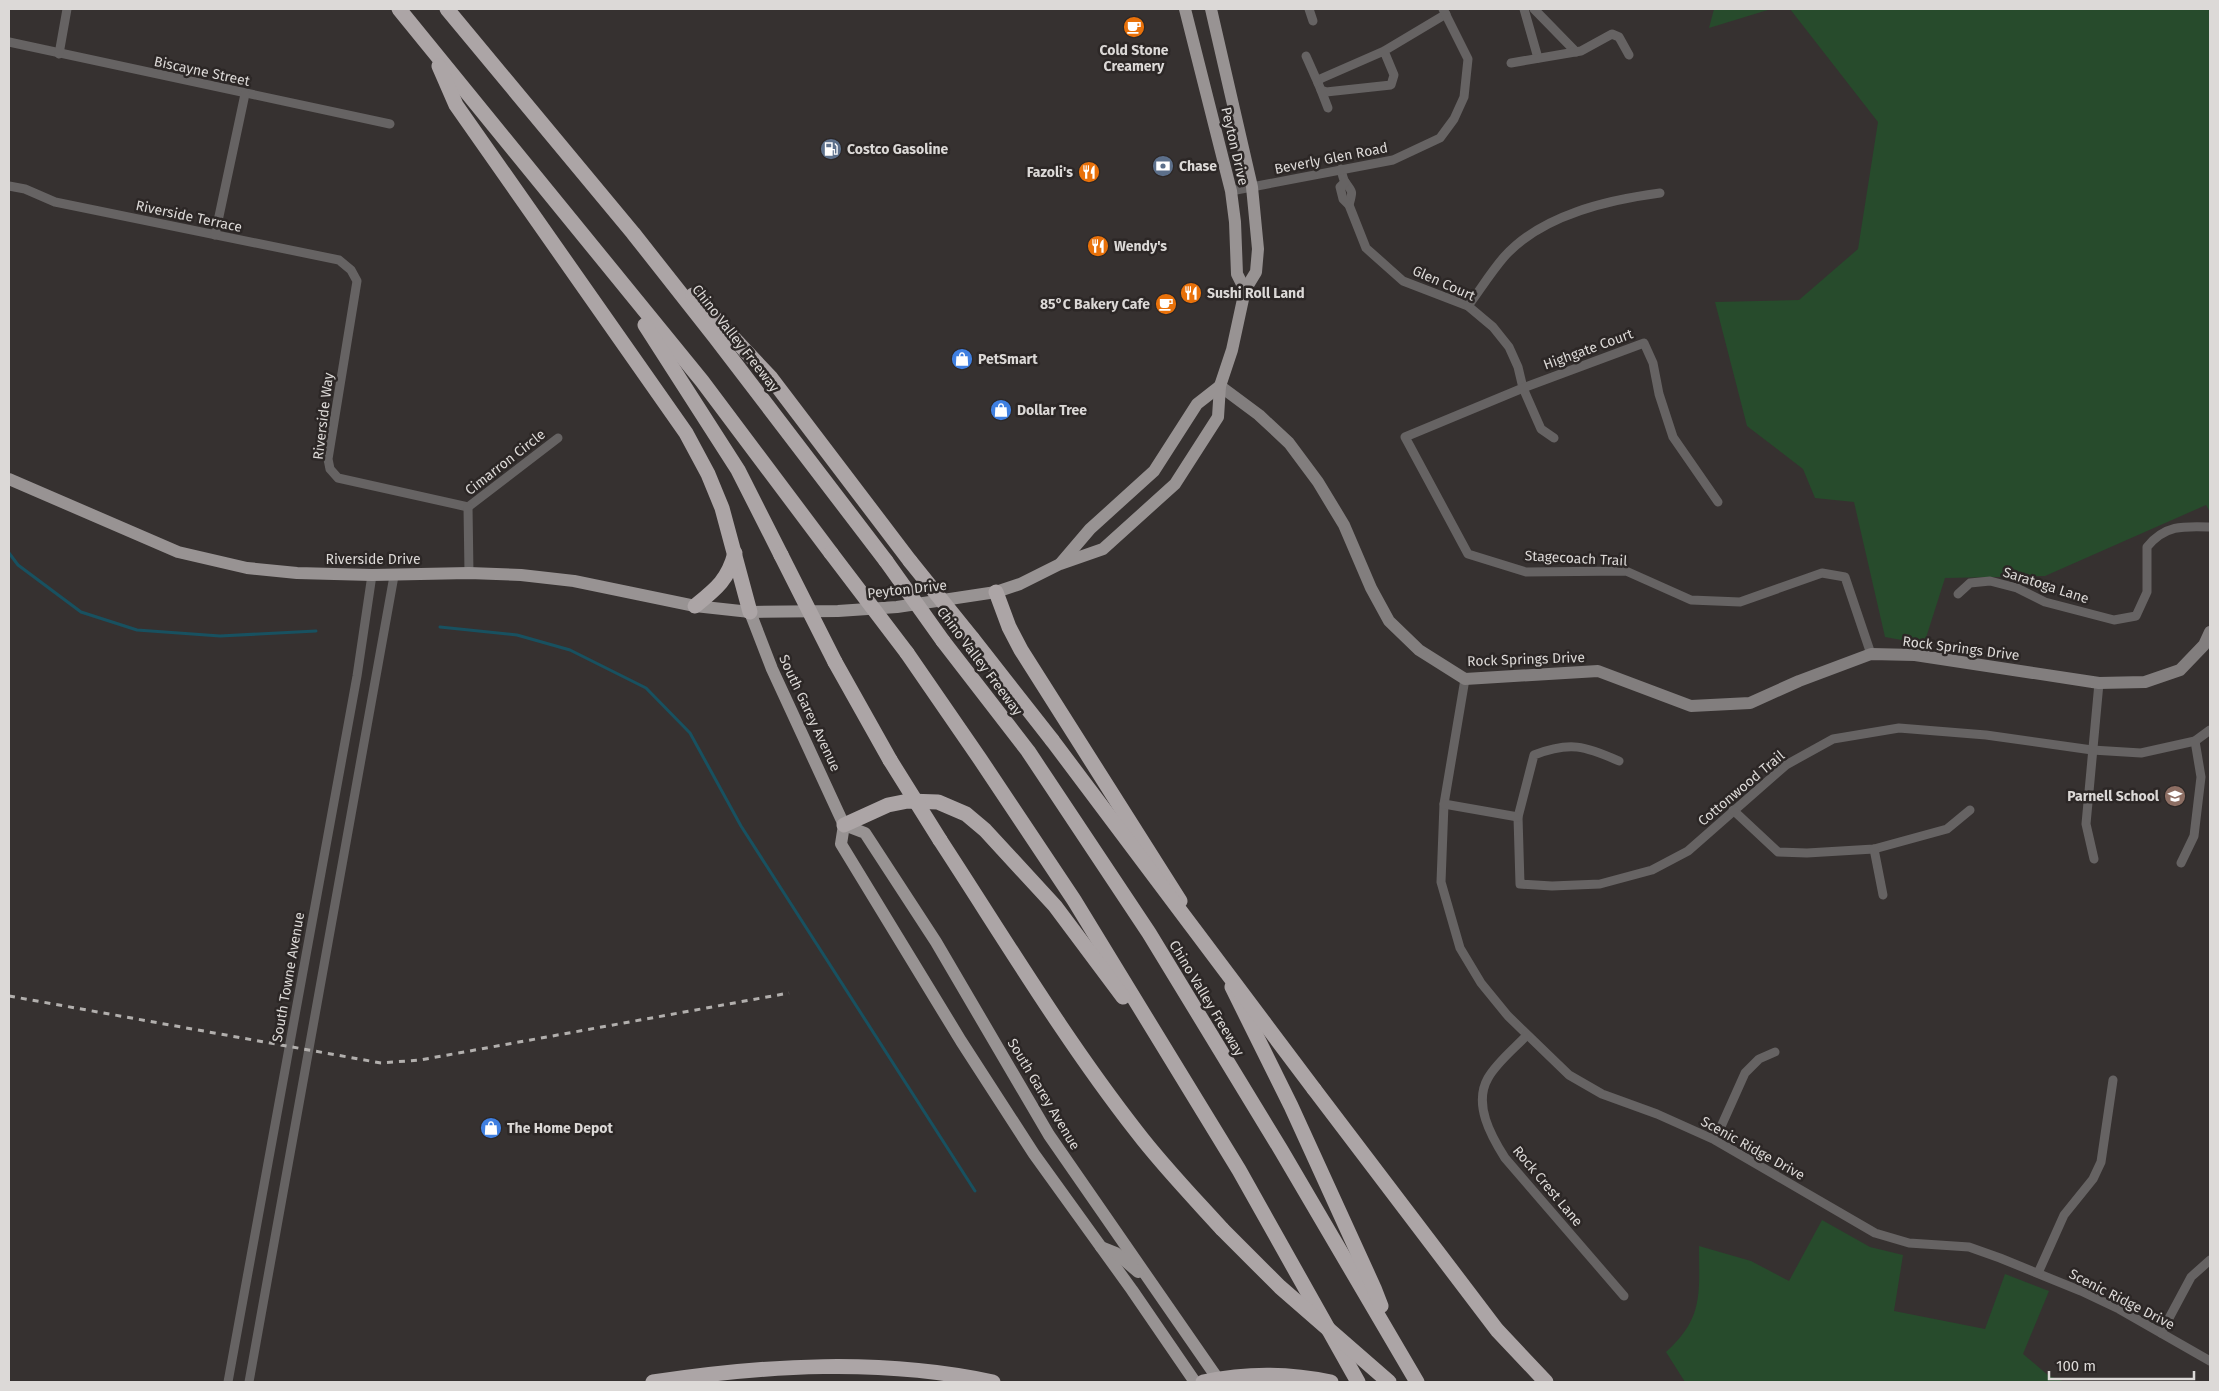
<svg xmlns="http://www.w3.org/2000/svg" width="2219" height="1391" viewBox="0 0 2219 1391" font-family="'Fira Sans',sans-serif">
<rect width="100%" height="100%" fill="#363130"/>
<g fill="#274b2c">
<path d="M1714 9H1771L1709 28Z"/>
<path d="M1790 9H2210V512L2206 505 2045 576 1945 578 1924 644 1885 637 1854 502 1815 498 1803 469 1747 426 1715 302 1799 300 1858 249 1878 122Z"/>
<path d="M1822 1220 1870 1247 1903 1255 1894 1311 1985 1329 2005 1274 2049 1291 2023 1354 2049 1376 2065 1382H1685L1666 1352C1704 1318 1699 1293 1699 1246L1751 1261 1789 1281Z"/>
</g>
<g fill="none" stroke-linecap="round" stroke-linejoin="round">
<g stroke="#185160" stroke-width="3">
<path d="M9 553 18 565 81 612 137 630 220 636 316 631"/>
<path d="M440 627 517 635 570 650 646 688 690 733 741 826 975 1191"/>
</g>
<g stroke="#666363" stroke-width="9">
<path d="M1309 9 1313 21"/>
<path d="M1524 9 1538 58"/>
<path d="M1534 9 1576 52"/>
<path d="M9 42 390 124"/>
<path d="M1384 51 1394 75 1391 85 1326 92 1321 90 1318 83 1320 79 1384 51 1446 14"/>
<path d="M59 54 67 9"/>
<path d="M1306 56 1318 83"/>
<path d="M1511 63 1581 51 1612 34 1619 37 1629 55"/>
<path d="M1321 90 1328 108"/>
<path d="M1341 169C1342 173 1343 179 1345 182 1353 193 1353 190 1349 205"/>
<path d="M1345 182 1340 187 1343 199 1349 205 1366 248 1403 281 1468 306 1493 327 1509 347 1518 367 1523 388 1541 429 1554 438"/>
<path d="M9 186 25 189 55 202 339 260 351 270 357 281 328 459 330 469 338 478 468 507"/>
<path d="M1231 191 1393 160 1440 138 1454 119 1464 97 1468 59 1443 9"/>
<path d="M215 235 245 94"/>
<path d="M1468 306C1480 290 1491 272 1504 257 1541 215 1607 200 1660 193"/>
<path d="M1718 502 1673 437 1659 394 1653 363 1644 343 1523 388 1405 437 1468 554 1526 572 1626 571 1691 600 1740 602 1822 573 1845 577 1871 654"/>
<path d="M468 507 558 438"/>
<path d="M468 507 469 573"/>
<path d="M1958 594 1970 583 1990 581 2017 588 2045 602 2114 620 2136 616 2147 592V547C2165 525 2183 526 2210 527"/>
<path d="M1465 679 1444 804 1441 882 1460 948 1481 983 1508 1016 1569 1075 1602 1094 1657 1114 1715 1140 1875 1233 1909 1243 1969 1247 2000 1258 2081 1291 2119 1309 2210 1361"/>
<path d="M1619 761C1585 746 1570 741 1534 755L1518 817 1520 884 1552 886 1600 884 1652 870 1688 851 1786 765 1833 739 1899 728 1986 735 2092 750 2141 753 2195 741 2210 730"/>
<path d="M1444 804 1518 817"/>
<path d="M1733 810 1778 852 1807 853 1874 849 1947 829 1970 810"/>
<path d="M1874 849 1883 895"/>
<path d="M2094 859 2086 824 2099 683"/>
<path d="M2181 863 2194 836 2201 777 2195 741"/>
<path d="M1527 1035C1515 1048 1497 1062 1488 1078 1473 1104 1491 1136 1505 1158L1624 1296"/>
<path d="M1715 1140 1745 1073 1759 1059 1775 1052"/>
<path d="M2038 1273 2064 1215 2093 1179 2101 1162 2113 1080"/>
<path d="M2161 1333 2191 1277 2210 1260"/>
<path d="M228 1382 357 676 372 575"/>
<path d="M249 1382 394 576"/>
</g>
<path stroke="#827e7e" stroke-width="12" d="M1220 386 1259 415 1289 443 1318 482 1344 525 1371 588 1389 621 1419 650 1465 679 1598 671 1691 706 1750 703 1799 681 1871 654 1915 655 2099 683 2145 682 2180 670 2204 645 2210 632"/>
<g stroke="#989393" stroke-width="12">
<path d="M1185 9 1231 191 1235 222 1237 274 1245 290"/>
<path d="M9 479 178 552 247 568 297 573 372 575 469 573 521 575 574 581 695 606 750 612 838 611 897 607 996 592 1020 584 1060 564 1103 549 1175 484 1218 417 1220 386 1232 350 1245 290 1256 272 1258 249 1252 187 1211 9"/>
<path d="M1061 563 1090 529 1154 471 1197 404 1220 386"/>
<path d="M750 612 772 669 844 825 841 844 961 1041 1034 1154 1132 1290 1195 1382"/>
<path d="M844 825 865 833 936 942 1049 1135 1220 1382"/>
<path d="M1101 1247 1116 1253 1138 1272"/>
</g>
<g stroke="#aca5a6" stroke-width="15">
<path d="M399 9 702 381 831 553"/>
<path d="M447 9 633 233 715 337 886 561"/>
<path d="M439 66 456 105 686 433 708 474 722 508 750 612"/>
<path d="M693 295 771 378 910 561"/>
<path d="M645 325 738 470 781 555"/>
<path d="M996 592 1009 627 1021 650 1180 901"/>
<path d="M695 606C716 589 728 580 735 553"/>
<path d="M972 638 1052 740"/>
<path d="M943 641 1028 751 1149 933 1281 1150 1417 1382"/>
<path d="M907 653 980 759 1074 900 1239 1170 1358 1382"/>
<path d="M835 662 890 760"/>
<path d="M844 825 888 805 908 801 938 802 966 814 985 830 1055 906 1123 997"/>
<path d="M940 840C1004 938 1065 1040 1137 1132 1163 1166 1193 1197 1222 1229"/>
<path d="M1232 987 1291 1106 1374 1288 1381 1306"/>
<path d="M1314 1089 1497 1330 1546 1382"/>
<path d="M653 1382C766 1365 881 1358 993 1382"/>
<path d="M1203 1382C1245 1373 1289 1373 1331 1382"/>
</g>
<path stroke="#b2afad" stroke-width="3" stroke-dasharray="6 6" stroke-linecap="butt" d="M9 996 381 1063 420 1060 789 993"/>
<g stroke="#aca5a6" stroke-width="15">
<path d="M831 553 907 653"/>
<path d="M781 555 835 662"/>
<path d="M886 561 943 641"/>
<path d="M910 561 972 638"/>
<path d="M1052 740 1314 1089"/>
<path d="M890 760 940 840"/>
<path d="M1222 1229 1280 1287 1389 1382"/>
</g>
</g>
<defs>
<g id="cafe-disc" transform="scale(1.125)"><circle r="9.5" fill="#e8710a" stroke="#2c2726"/><path d="M-5.5-4.5H6V0H3Q3 3.5 0 3.5H-2.5Q-5.5 3.5-5.5 0ZM3-3.2v2h1.7v-2ZM-6 4.5H4V6H-6Z" fill="#fff"/></g>
<g id="fuel-disc" transform="scale(1.125)"><circle r="9.5" fill="#5c6f8a" stroke="#2c2726"/><path d="M-5.5-6h7V0h2V4h1.3V-2.5L3-4.5l.8-.8L6-3V5H2.5V1h-1V6h-7ZM-4.2-4.7v3.2H.2V-4.7Z" fill="#fff"/></g>
<g id="bank-disc" transform="scale(1.125)"><circle r="9.5" fill="#5c6f8a" stroke="#2c2726"/><path d="M-6-4H6V4H-6ZM0-2.3a2.3 2.3 0 1 0 0 4.6a2.3 2.3 0 1 0 0-4.6Z" fill="#fff"/></g>
<g id="restaurant-disc" transform="scale(1.125)"><circle r="9.5" fill="#e8710a" stroke="#2c2726"/><path d="M-5-6h1v4h1v-4h1v4h1v-4h1v5L-1.5 .5V6h-2V.5L-5-1ZM5-6V6H3V1.5H1.5Q1.5-4 5-6Z" fill="#fff"/></g>
<g id="shop-disc" transform="scale(1.125)"><circle r="9.5" fill="#3f7fe0" stroke="#2c2726"/><path d="M-5-2.5h2.3a2.7 3.5 0 0 1 5.4 0H5L5.5 6h-11ZM-1.5-2.5h3a1.5 2.3 0 0 0-3 0Z" fill="#fff"/></g>
<g id="school-disc" transform="scale(1.125)"><circle r="9.5" fill="#8d6e63" stroke="#2c2726"/><path d="M0-5L7-2L0 1L-7-2ZM-4 1L0 2.5L4 1V4Q0 6-4 4Z" fill="#fff"/></g>
</defs>
<g fill-rule="evenodd">
<use href="#cafe-disc" x="1134" y="27"/>
<use href="#fuel-disc" x="831" y="149"/>
<use href="#bank-disc" x="1163" y="166"/>
<use href="#restaurant-disc" x="1089" y="172"/>
<use href="#restaurant-disc" x="1098" y="246"/>
<use href="#restaurant-disc" x="1191" y="293"/>
<use href="#cafe-disc" x="1166" y="304"/>
<use href="#shop-disc" x="962" y="359"/>
<use href="#shop-disc" x="1001" y="410"/>
<use href="#school-disc" x="2175" y="796"/>
<use href="#shop-disc" x="491" y="1128"/>
</g>
<g text-anchor="middle" stroke-width="5" stroke-linejoin="round" paint-order="stroke">
<g font-size="14" font-weight="bold" fill="#dcd9d7" stroke="#2c2726" text-anchor="start">
<text x="1134" y="55" text-anchor="middle">Cold Stone<tspan x="1134" dy="16">Creamery</tspan></text>
<text x="847" y="154">Costco Gasoline</text>
<text x="1179" y="171">Chase</text>
<text x="1073" y="177" text-anchor="end">Fazoli's</text>
<text x="1114" y="251">Wendy's</text>
<text x="1207" y="298">Sushi Roll Land</text>
<text x="1150" y="309" text-anchor="end">85°C Bakery Cafe</text>
<text x="978" y="364">PetSmart</text>
<text x="1017" y="415">Dollar Tree</text>
<text x="2159" y="801" text-anchor="end">Parnell School</text>
<text x="507" y="1133">The Home Depot</text>
</g>
<g font-size="14" fill="#dcd9d7" stroke="#2c2726">
<text transform="translate(202 71) rotate(12)" y="5">Biscayne Street</text>
<text transform="translate(1235 146) rotate(77)" y="5">Peyton Drive</text>
<text transform="translate(1331 158) rotate(-11)" y="5">Beverly Glen Road</text>
<text transform="translate(189 216) rotate(12)" y="5">Riverside Terrace</text>
<text transform="translate(1444 283) rotate(24)" y="5">Glen Court</text>
<text transform="translate(736 338) rotate(52)" y="5">Chino Valley Freeway</text>
<text transform="translate(1588 349) rotate(-20)" y="5">Highgate Court</text>
<text transform="translate(323 416) rotate(-83)" y="5">Riverside Way</text>
<text transform="translate(505 462) rotate(-38)" y="5">Cimarron Circle</text>
<text transform="translate(1576 558) rotate(3)" y="5">Stagecoach Trail</text>
<text x="373" y="564">Riverside Drive</text>
<text transform="translate(2046 585) rotate(18)" y="5">Saratoga Lane</text>
<text transform="translate(907 589) rotate(-6)" y="5">Peyton Drive</text>
<text transform="translate(1961 648) rotate(7)" y="5">Rock Springs Drive</text>
<text transform="translate(1526 659) rotate(-2)" y="5">Rock Springs Drive</text>
<text transform="translate(980 661) rotate(53)" y="5">Chino Valley Freeway</text>
<text transform="translate(810 713) rotate(65)" y="5">South Garey Avenue</text>
<text transform="translate(1741 788) rotate(-40)" y="5">Cottonwood Trail</text>
<text transform="translate(288 977) rotate(-80)" y="5">South Towne Avenue</text>
<text transform="translate(1207 998) rotate(59)" y="5">Chino Valley Freeway</text>
<text transform="translate(1044 1094) rotate(59)" y="5">South Garey Avenue</text>
<text transform="translate(1753 1148) rotate(29)" y="5">Scenic Ridge Drive</text>
<text transform="translate(1548 1186) rotate(50)" y="5">Rock Crest Lane</text>
<text transform="translate(2122 1299) rotate(27)" y="5">Scenic Ridge Drive</text>
</g>
</g>
<rect width="2219" height="1391" fill="none" stroke="#dcd9d7" stroke-width="20"/>
<path d="M2049 1371v8h145v-8" fill="none" stroke="#dcd9d7" stroke-width="2.5"/>
<text x="2056" y="1371" font-size="15" fill="#dcd9d7" stroke="#2c2726" stroke-width="4" paint-order="stroke">100 m</text>
</svg>
